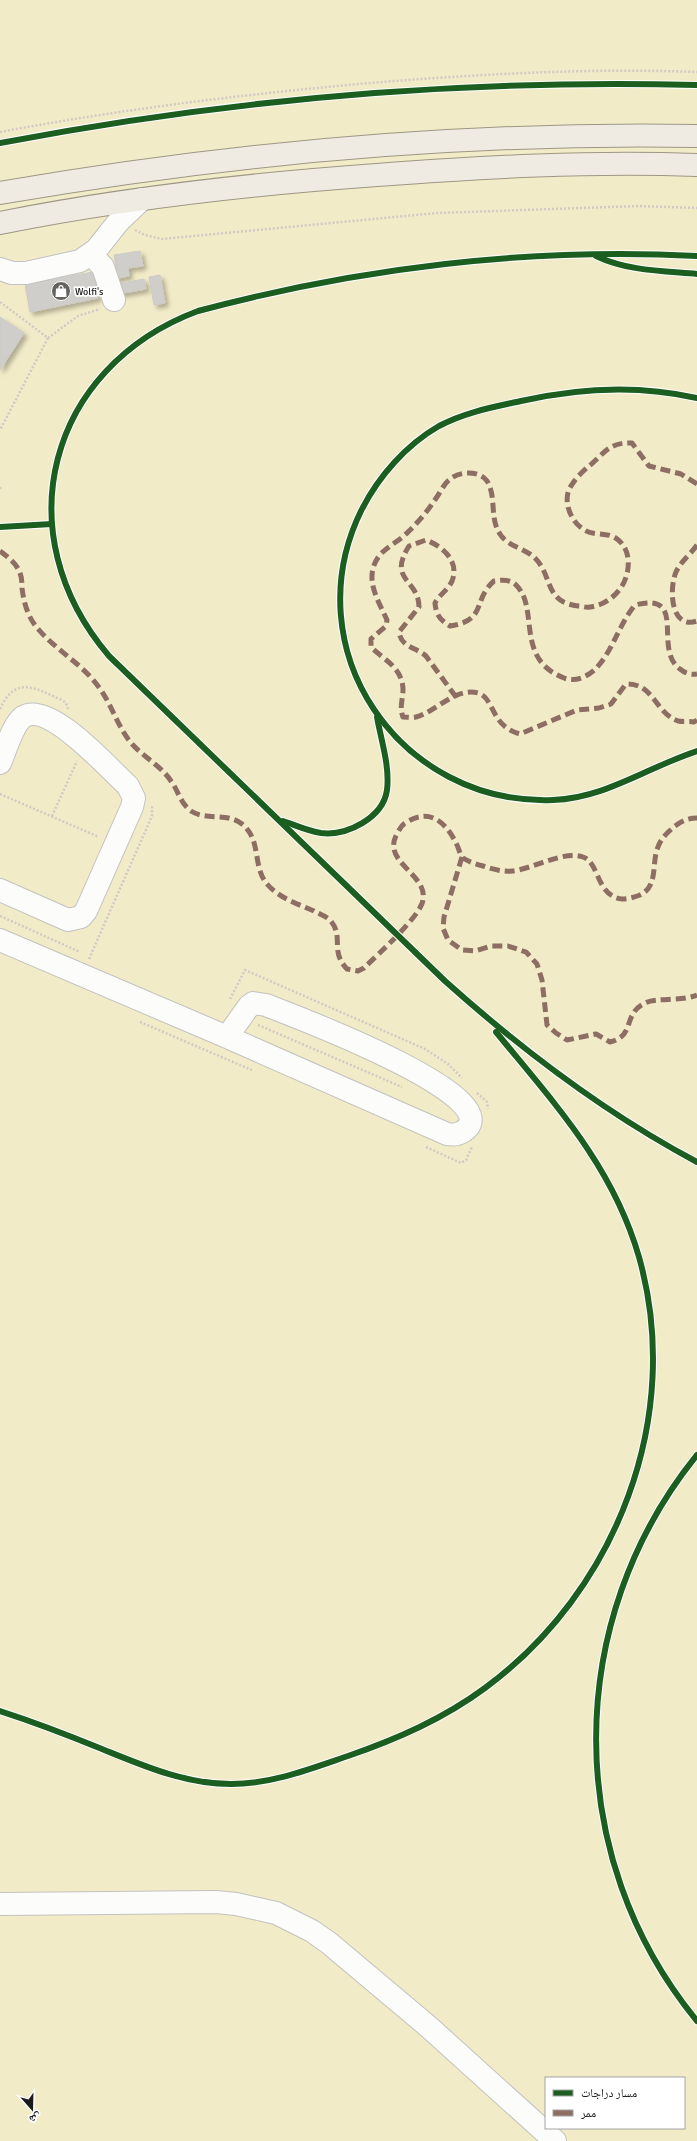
<svg xmlns="http://www.w3.org/2000/svg" width="697" height="2141" viewBox="0 0 697 2141" font-family="Signika,'Noto Naskh Arabic',sans-serif">
<defs>
<filter id="shadow"><feDropShadow dx="3.5" dy="3.5" stdDeviation="2" flood-color="#0004"/></filter>
</defs>
<rect width="100%" height="100%" fill="#e9e8e4"/>
<path fill="#f2ebc8" fill-rule="evenodd" d="M0 0H697V2141H0ZM546 2078H684V2128H546Z"/>
<g fill="#d0cecb" stroke="#cccac6" filter="url(#shadow)">
<path d="M140 251 143 266 128 268 129 276 114 279 112 268 116 267 114 255Z"/>
<path d="M93 272 98 298 30 312 25 284Z"/>
<path d="M160 275 165 303 154 305 149 277Z"/>
<path d="M144 279 146 289 118 294 116 284Z"/>
<path d="M0 317 24 333 0 370Z"/>
</g>
<g fill="none" stroke-linecap="round" stroke-linejoin="round">
<g stroke="#c2c2c0" stroke-width="24">
<g id="minor">
<path d="M91 254 103 267 114 300"/>
<path d="M0 269 12 273H26L80 261 96 250 119 221 142 199"/>
<path d="M0 763C5 752 13 724 23 717 49 700 110 770 128 786L134 798 132 807 86 911 81 917 68 920 0 890"/>
<path d="M0 940 227 1037 447 1134C452 1135 457 1135 462 1132 518 1099 286 1013 266 1005L253 1003 249 1006 227 1037"/>
<path d="M0 1904 216 1902 236 1904 276 1913 312 1931 329 1943 430 2028 555 2141"/>
</g>
</g>
<g stroke="#9e9683" stroke-width="24">
<g id="major">
<path d="M0 193C231 153 463 132 697 136"/>
<path d="M0 223C124 198 251 184 377 175 483 167 590 161 697 165"/>
</g>
</g>
<g stroke="#d4c8c5" stroke-width="2.5" stroke-dasharray="2 2" stroke-linecap="butt">
<path d="M0 132C123 109 246 94 370 83 479 74 588 68 697 72"/>
<path d="M135 230 145 235 162 239 437 213 639 206 697 208"/>
<path d="M0 302 48 338 0 430"/>
<path d="M48 338 78 316 100 309"/>
<path d="M0 487V489"/>
<path d="M0 709C16 674 36 689 62 700L66 703 68 709"/>
<path d="M0 794 99 837"/>
<path d="M52 816 77 761"/>
<path d="M0 916 80 952"/>
<path d="M89 959 152 816V806"/>
<path d="M230 999 245 970 425 1049 448 1064 462 1078"/>
<path d="M140 1022 254 1071"/>
<path d="M258 1025 402 1087"/>
<path d="M477 1093 487 1102 488 1109"/>
<path d="M426 1147 461 1163 466 1160 472 1147"/>
</g>
<use href="#minor" stroke="#fcfcfb" stroke-width="22"/>
<use href="#major" stroke="#efebe3" stroke-width="22"/>
<g stroke="#8d6e63" stroke-width="5" stroke-dasharray="10 5" stroke-linecap="butt">
<path d="M697 484 681 474 649 466 632 443C608 442 604 454 588 467 582 472 575 479 571 486 562 499 570 521 583 529 592 536 604 532 614 537 632 547 631 571 622 586 615 597 604 605 590 607 586 608 582 606 578 606 544 602 553 576 535 558 525 548 508 547 500 534 489 518 497 497 487 481 479 470 458 471 449 480 443 485 439 495 434 501 427 512 418 522 409 531 400 541 387 546 379 556 363 578 378 600 387 620L386 626 371 639V647C384 660 402 667 403 689 403 700 399 707 403 717 407 717 412 718 416 717 436 712 455 687 478 693 495 698 490 726 520 734L577 710 599 708 611 704 626 684C654 683 655 713 678 721 683 722 690 721 694 722L697 720"/>
<path d="M697 545C690 555 681 561 676 572 669 588 670 630 697 621"/>
<path d="M0 551C8 557 17 564 20 573 22 578 22 584 22 588 24 604 28 618 39 630 56 650 82 664 98 686 112 704 118 729 133 745 145 758 161 766 171 781 178 790 180 803 191 811 206 821 227 812 242 824 262 840 252 866 267 884 279 898 298 904 314 911 319 914 326 916 330 920 345 937 329 950 347 969L358 971 364 968C377 955 421 916 423 900 428 873 379 862 398 832 400 828 402 825 405 823 430 807 446 822 457 845 459 849 460 855 463 858 469 862 476 864 483 866 492 869 503 872 512 871 533 869 564 850 583 857 600 863 596 896 622 899 628 899 635 897 640 895 659 886 651 863 658 847 661 838 668 832 675 826 682 821 688 818 697 818"/>
<path d="M456 697 426 656C415 647 401 647 399 632L419 607C419 579 387 581 409 546L426 540C442 546 460 561 452 581 449 589 439 595 435 603 436 615 440 620 450 626 488 620 472 600 494 581 502 580 510 579 516 585 540 608 514 659 564 678 577 683 591 675 599 665 614 647 620 623 635 605 689 591 652 649 680 669 685 673 690 675 697 674"/>
<path d="M462 857 444 917 443 928 448 940 462 950 475 951 491 946H508L526 952 537 964 542 980 547 1025 556 1033 567 1040 596 1034 610 1042C636 1036 622 1014 645 1003 657 997 680 1002 697 995"/>
</g>
<g stroke="#fff" stroke-width="8">
<g id="cycleway">
<path d="M0 143C230 99 463 79 697 85"/>
<path d="M596 256C627 271 664 271 697 274"/>
<path d="M697 256C530 247 359 268 198 311 48 367 4 533 109 656L445 981C522 1050 605 1113 697 1162"/>
<path d="M697 398C640 385 578 388 521 401 494 407 465 412 439 426 406 445 379 476 362 509 292 649 400 806 553 800 606 798 648 767 697 751"/>
<path d="M0 527 52 524"/>
<path d="M283 821C295 825 308 831 321 833 347 836 383 818 387 790 390 766 381 740 377 717"/>
<path d="M697 1455C563 1620 562 1857 697 2021"/>
<path d="M0 1711C34 1722 68 1735 102 1749 144 1766 185 1784 231 1784 272 1784 310 1769 348 1756 397 1739 443 1719 485 1688 617 1591 684 1416 639 1257 613 1166 554 1103 496 1032"/>
</g>
</g>
<use href="#cycleway" stroke="#1b5e20" stroke-width="6"/>
</g>
<defs>
<g id="shop-disc" transform="scale(1)"><circle r="9.5" fill="#636361" stroke="#fff"/><path d="M-5-2.5h2.3a2.7 3.5 0 0 1 5.4 0H5L5.5 6h-11ZM-1.5-2.5h3a1.5 2.3 0 0 0-3 0Z" fill="#fff"/></g>
</defs>
<g fill-rule="evenodd">
<use href="#shop-disc" x="61" y="291"/>
</g>
<g text-anchor="middle" stroke-width="3.5" stroke-linejoin="round" paint-order="stroke">
<g font-size="10" fill="#1b1b1b" stroke="#fff" text-anchor="start">
<text x="75" y="295">Wolfi's</text>
</g>
</g>
<rect x="545" y="2077" width="140" height="52" fill="#ffffff" stroke="#a4a4a4"/>
<rect x="553" y="2090" width="20" height="6" fill="#1b5e20" stroke="#a4a4a4"/>
<text x="581" y="2097" font-size="12" fill="#1b1b1b">مسار دراجات</text>
<rect x="553" y="2110" width="20" height="6" fill="#8d6e63" stroke="#a4a4a4"/>
<text x="581" y="2117" font-size="12" fill="#1b1b1b">ممر</text>
<g transform="translate(32 2109) rotate(160)" stroke="#ffffff" stroke-width="3" paint-order="stroke">
<path d="M0-3L7 15L0 10L-7 15Z" fill="#1b1b1b"/>
<text y="-6" font-size="11" font-weight="bold" text-anchor="middle" fill="#1b1b1b">ش</text>
</g>
</svg>
